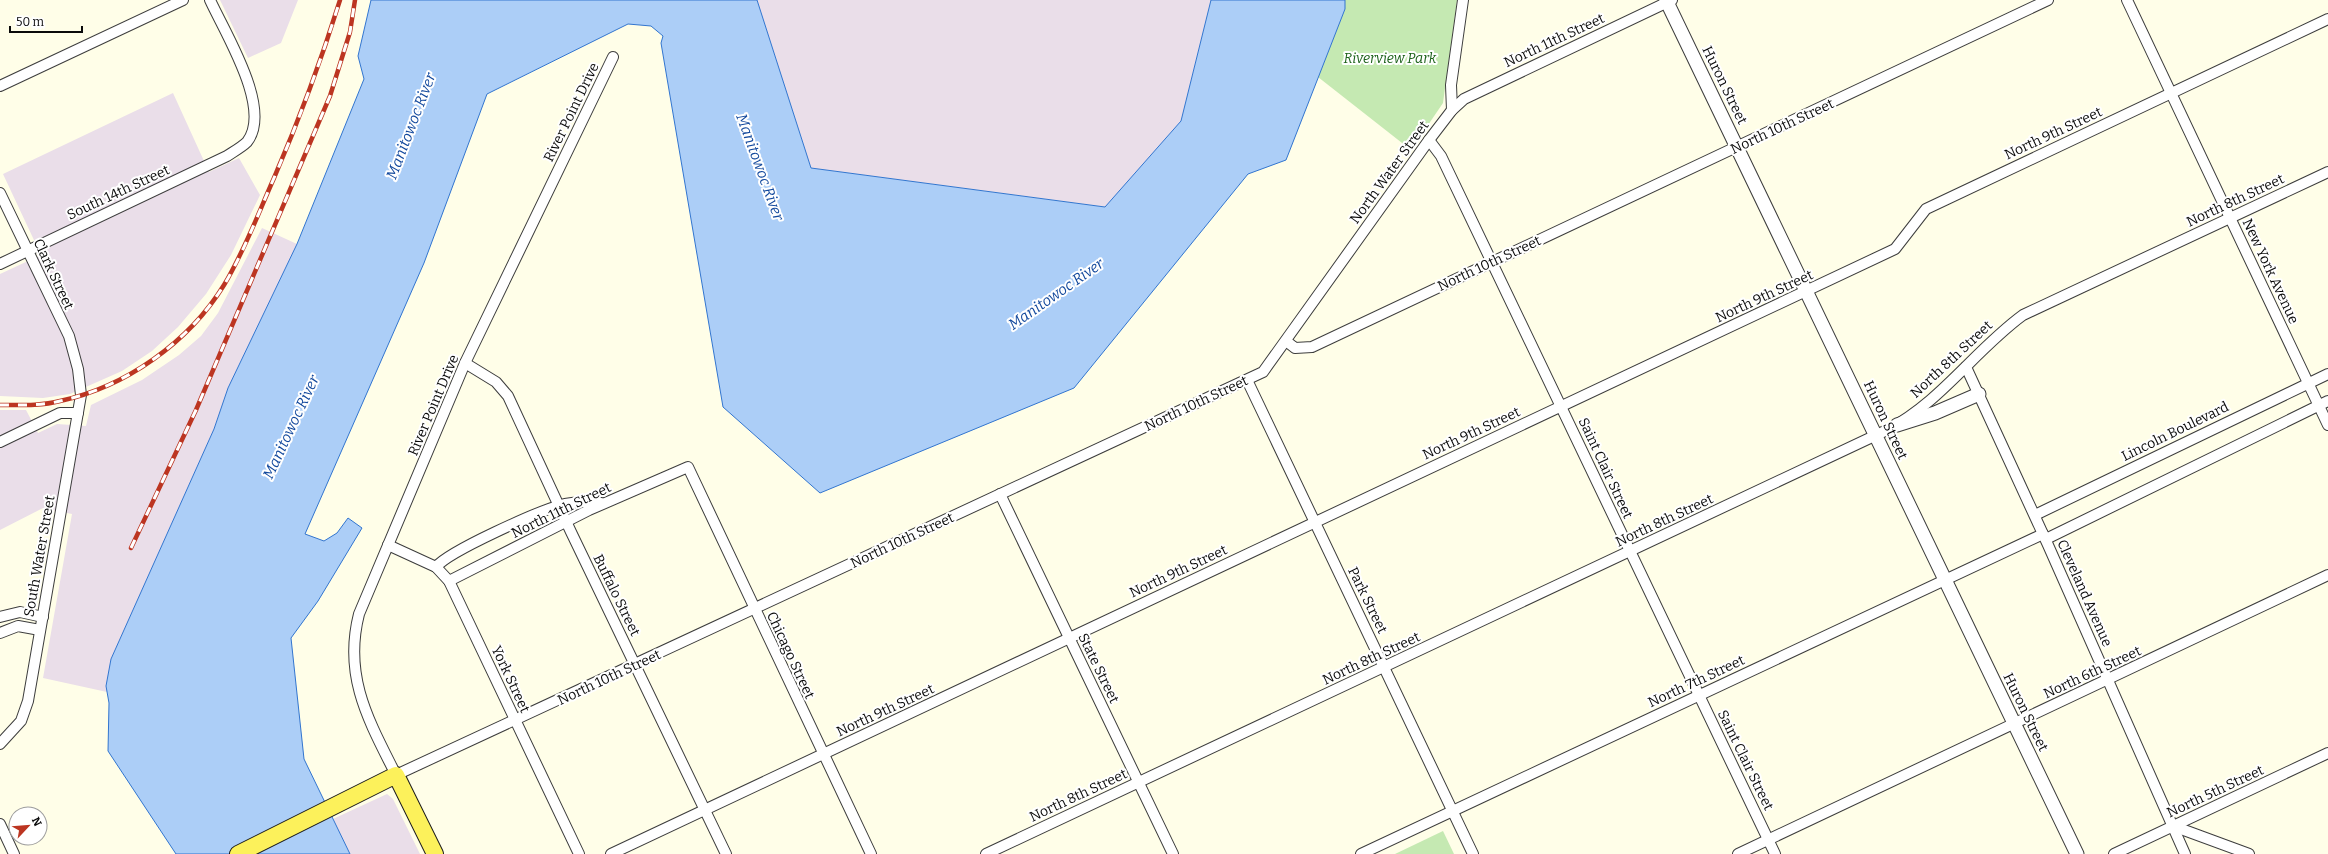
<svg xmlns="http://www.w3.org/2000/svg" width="2328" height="854" viewBox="0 0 2328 854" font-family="Bitter,serif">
<rect width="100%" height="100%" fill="#fffee8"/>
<g fill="#eadee9">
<path d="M220 0H298L281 43 248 58Z"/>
<path d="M757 0H1211L1181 121 1106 207 811 168Z"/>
<path d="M173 93 209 172 239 158 260 195 231 255 206 294 178 327 152 351 122 371 70 394 43 398 0 396V274L41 255 3 174Z"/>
<path d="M262 228 297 244 228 388 214 429 111 659 107 692 43 678 72 514 43 508 0 530V410H26L38 433 57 424 86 426 91 405 142 380 179 355 201 336 218 313Z"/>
<path d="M387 794 393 799 420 854H350L333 819Z"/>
</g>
<g fill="#c5e9b2">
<path d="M1345 0H1457L1443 103 1411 150 1318 77 1345 9Z"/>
<path d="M1443 831 1454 854H1395Z"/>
</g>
<path fill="#accef7" stroke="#3275cf" d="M371 0H757L811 168 1105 207 1181 121 1211 0H1345V9L1286 160 1248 174 1074 388 820 493 723 407 661 43 663 36 651 26 628 24 487 94 424 263 305 534 324 541 337 533 348 518 362 528 318 601 291 638 304 759 350 854H176L108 751 109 703 106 686 111 659 214 429 228 388 297 244 364 79 358 56Z"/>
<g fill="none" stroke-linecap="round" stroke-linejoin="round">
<g stroke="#3d3d3d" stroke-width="12">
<g id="minor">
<path d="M2127 0 2328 425"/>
<path d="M613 57 465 363 359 614C343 677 369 721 396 775L1263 372 1429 140 1452 110 1464 99 1672 0"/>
<path d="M0 86 183 0"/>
<path d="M1452 110 1451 85 1463 0"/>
<path d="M1429 140 1441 156 1775 854"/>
<path d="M0 193 69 336 78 369 81 395 28 701 21 721 0 744"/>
<path d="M0 264 227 156C233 152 242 147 247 142 273 109 225 33 210 0"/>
<path d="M1286 341 1295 348 1312 347 2048 0"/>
<path d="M465 363 496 382 508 396 571 532 726 854"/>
<path d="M1966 367 2048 545 2185 854"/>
<path d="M1247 380 1473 854"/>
<path d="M0 442 60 413H78"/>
<path d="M1000 494 1173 854"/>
<path d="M2035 515 2328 374"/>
<path d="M2046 539 2328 401"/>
<path d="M388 545 436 567 449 581 579 854"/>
<path d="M436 567C449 551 539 511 561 505 574 501 588 502 601 503"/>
<path d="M449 581 589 510 688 467 871 854"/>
<path d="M0 617 20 612 43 617"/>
<path d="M0 633 18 626 40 630"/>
<path d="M0 824 14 854"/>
<path d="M2173 826 2249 854"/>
<path d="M611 854 1895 249 1926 209 2328 19"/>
<path d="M986 854 1887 430C1941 402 1975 350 2023 315L2328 172"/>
<path d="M1361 854 2043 534"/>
<path d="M1738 854 2328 575"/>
<path d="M2114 854 2328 753"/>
</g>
</g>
<g stroke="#3d3d3d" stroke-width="15">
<g id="tertiary">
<path d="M1666 0 2077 854"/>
<path d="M1897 425 1935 413 1979 394"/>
</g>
</g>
<g stroke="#1b1b1b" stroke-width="18">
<path id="primary" d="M238 854 396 775 435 854"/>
</g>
<use href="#minor" stroke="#fff" stroke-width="10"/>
<use href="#tertiary" stroke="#fff" stroke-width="13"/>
<use href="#primary" stroke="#fcf15b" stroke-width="16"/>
<g stroke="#bc3521" stroke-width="4.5">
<g id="rail">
<path d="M0 405C20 405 41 406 60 401 126 387 189 342 224 285 244 252 258 214 274 178 299 120 321 61 340 0"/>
<path d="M131 548 196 410 330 96 350 32 355 0"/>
</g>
</g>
<use href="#rail" stroke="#fff" stroke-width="3" stroke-dasharray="9" stroke-linecap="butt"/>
</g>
<g text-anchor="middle" stroke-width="4" stroke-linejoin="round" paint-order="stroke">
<g font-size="14" fill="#0a0a0a" stroke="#fff">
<text transform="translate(1554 40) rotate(-25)" y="5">North 11th Street</text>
<text transform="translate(1725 85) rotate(64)" y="5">Huron Street</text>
<text transform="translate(571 112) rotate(-64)" y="5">River Point Drive</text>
<text transform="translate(1782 126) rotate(-25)" y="5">North 10th Street</text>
<text transform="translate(2053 133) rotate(-25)" y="5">North 9th Street</text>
<text transform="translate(1389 172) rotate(-54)" y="5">North Water Street</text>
<text transform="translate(118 192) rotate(-25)" y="5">South 14th Street</text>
<text transform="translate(2235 200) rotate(-25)" y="5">North 8th Street</text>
<text transform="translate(1489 263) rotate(-25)" y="5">North 10th Street</text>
<text transform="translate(2271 271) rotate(65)" y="5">New York Avenue</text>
<text transform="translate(54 274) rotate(65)" y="5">Clark Street</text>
<text transform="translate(1764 296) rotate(-25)" y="5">North 9th Street</text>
<text transform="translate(1951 359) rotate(-43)" y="5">North 8th Street</text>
<text transform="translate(1196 403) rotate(-25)" y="5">North 10th Street</text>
<text transform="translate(433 405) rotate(-67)" y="5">River Point Drive</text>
<text transform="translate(1886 420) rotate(65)" y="5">Huron Street</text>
<text transform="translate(2175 431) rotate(-26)" y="5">Lincoln Boulevard</text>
<text transform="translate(1471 433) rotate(-25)" y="5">North 9th Street</text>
<text transform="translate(1606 468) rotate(65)" y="5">Saint Clair Street</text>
<text transform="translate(561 510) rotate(-26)" y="5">North 11th Street</text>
<text transform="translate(1664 520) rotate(-25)" y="5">North 8th Street</text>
<text transform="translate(902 540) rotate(-25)" y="5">North 10th Street</text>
<text transform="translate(39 556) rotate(-80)" y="5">South Water Street</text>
<text transform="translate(1178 571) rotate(-25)" y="5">North 9th Street</text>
<text transform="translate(2085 593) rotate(66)" y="5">Cleveland Avenue</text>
<text transform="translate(617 595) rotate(64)" y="5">Buffalo Street</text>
<text transform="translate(1368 600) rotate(64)" y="5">Park Street</text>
<text transform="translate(791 655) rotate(65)" y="5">Chicago Street</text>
<text transform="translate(1371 658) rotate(-25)" y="5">North 8th Street</text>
<text transform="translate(1099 668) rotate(64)" y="5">State Street</text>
<text transform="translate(2092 672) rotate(-25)" y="5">North 6th Street</text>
<text transform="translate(609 677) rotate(-25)" y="5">North 10th Street</text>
<text transform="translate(511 679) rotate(65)" y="5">York Street</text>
<text transform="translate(1696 681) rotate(-25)" y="5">North 7th Street</text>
<text transform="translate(885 710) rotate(-25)" y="5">North 9th Street</text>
<text transform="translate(2026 712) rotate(64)" y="5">Huron Street</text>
<text transform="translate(1746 760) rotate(64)" y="5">Saint Clair Street</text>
<text transform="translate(2215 791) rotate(-25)" y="5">North 5th Street</text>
<text transform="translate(1078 795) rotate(-25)" y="5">North 8th Street</text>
</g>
<g font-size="14" font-style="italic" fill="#1d621b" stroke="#fff">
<text x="1390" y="63">Riverview Park</text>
</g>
<g font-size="15" font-style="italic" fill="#13499d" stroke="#fff">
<text transform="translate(411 126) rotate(-69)" y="5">Manitowoc River</text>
<text transform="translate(760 167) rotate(70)" y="5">Manitowoc River</text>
<text transform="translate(1056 294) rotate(-35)" y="5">Manitowoc River</text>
<text transform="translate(291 427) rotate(-65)" y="5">Manitowoc River</text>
</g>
</g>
<g transform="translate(28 826) rotate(64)"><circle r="19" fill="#ffffff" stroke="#9d9d9d"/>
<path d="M0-3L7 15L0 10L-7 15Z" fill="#bc3521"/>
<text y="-6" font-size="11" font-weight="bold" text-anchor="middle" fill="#0a0a0a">N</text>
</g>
<path d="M10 26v6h72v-6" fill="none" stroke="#0a0a0a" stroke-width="2"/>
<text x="16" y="26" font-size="12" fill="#0a0a0a" stroke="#ffffff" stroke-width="3" paint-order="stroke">50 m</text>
</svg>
